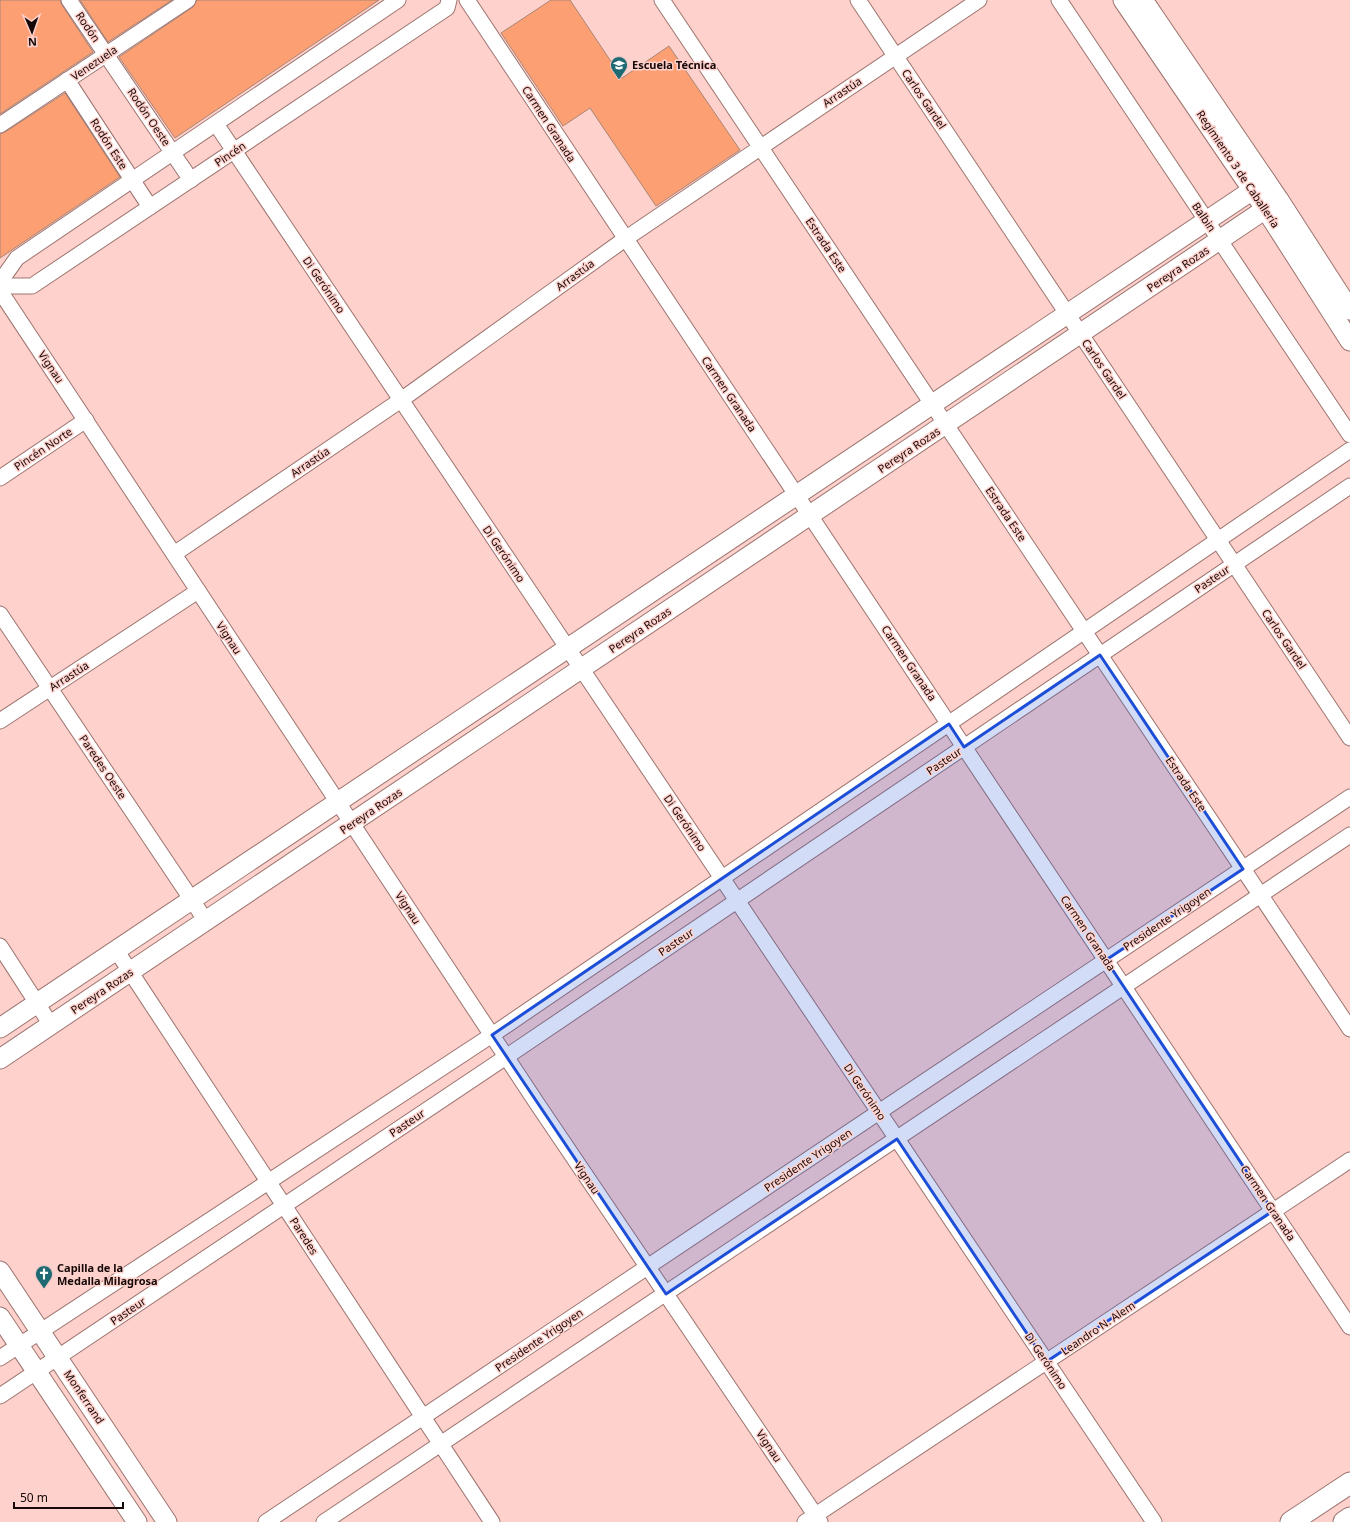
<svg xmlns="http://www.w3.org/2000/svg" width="1350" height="1522" viewBox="0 0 1350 1522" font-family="'Noto Sans',sans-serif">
<rect width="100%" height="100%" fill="#fed1cc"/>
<g fill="#fc9f73" stroke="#a98574">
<path d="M0 0H60L62 5 93 52 0 114Z"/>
<path d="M80 0H172L108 42Z"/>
<path d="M197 0H379L175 138 119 57 193 7Z"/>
<path d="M551 0H570L622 78 669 46 740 150 656 206 590 108 563 126 501 33Z"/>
<path d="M65 93 120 177 0 258V134L5 132Z"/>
</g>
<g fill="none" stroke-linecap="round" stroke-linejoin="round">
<g stroke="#9c746f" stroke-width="17">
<g id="minor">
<path d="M69 0 191 180"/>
<path d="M467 0 1350 1327"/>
<path d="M662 0 1350 1029"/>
<path d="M858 0 1350 738"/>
<path d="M1059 0 1350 435"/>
<path d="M67 80 150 207"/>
<path d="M216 124 1154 1522"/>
<path d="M0 125 188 0"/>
<path d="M0 282 17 258 398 0"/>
<path d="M0 286H32L447 8 449 0"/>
<path d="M0 291 536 1102 820 1522"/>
<path d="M0 478 86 420"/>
<path d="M174 554 401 400 625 239 979 0"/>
<path d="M0 614 206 921"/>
<path d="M0 721 198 591"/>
<path d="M0 946 51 1025"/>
<path d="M116 950 492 1522"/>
<path d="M0 1358 492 1035 1350 450"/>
<path d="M0 1396 506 1057 1350 486"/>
<path d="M266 1522 1350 797"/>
<path d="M324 1522 1350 835"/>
<path d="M805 1522 1350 1160"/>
</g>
</g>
<g stroke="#9c746f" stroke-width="21">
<g id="tertiary">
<path d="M1123 0 1266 210 1350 341"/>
<path d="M1143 0 1279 200 1350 310"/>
<path d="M0 1028 1266 181"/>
<path d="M0 1059 1279 200"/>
<path d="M0 1271 167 1522"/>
<path d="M0 1317 137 1522"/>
</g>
</g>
<g stroke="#9c746f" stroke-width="23">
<g id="secondary">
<path d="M1291 1522 1350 1483"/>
<path d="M1344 1522 1350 1518"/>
</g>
</g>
<use href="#minor" stroke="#fff" stroke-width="15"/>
<use href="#tertiary" stroke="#fff" stroke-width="19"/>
<use href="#secondary" stroke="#fff" stroke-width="21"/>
</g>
<path fill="#1d4ed8" fill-opacity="0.2" stroke="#1d4ed8" stroke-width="3" stroke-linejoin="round" d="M1100 655 1243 869 1106 960 1273 1211 1046 1362 897 1139 666 1294 492 1035 949 724 964 747Z"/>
<defs>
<g id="school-pin" transform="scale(0.9)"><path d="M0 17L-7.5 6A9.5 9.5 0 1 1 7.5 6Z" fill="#1f6a72" stroke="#fed1cc"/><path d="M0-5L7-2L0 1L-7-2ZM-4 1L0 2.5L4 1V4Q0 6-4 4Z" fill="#fff"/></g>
<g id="church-pin" transform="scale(0.9)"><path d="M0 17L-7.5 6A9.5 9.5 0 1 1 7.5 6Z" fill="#1f6a72" stroke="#fed1cc"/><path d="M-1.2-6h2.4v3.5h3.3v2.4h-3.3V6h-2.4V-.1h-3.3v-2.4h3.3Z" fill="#fff"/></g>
</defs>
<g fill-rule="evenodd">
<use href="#school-pin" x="619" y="65"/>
<use href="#church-pin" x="44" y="1274"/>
</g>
<g text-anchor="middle" stroke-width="3" stroke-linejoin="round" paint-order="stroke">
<g font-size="11" fill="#150807" stroke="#fed1cc">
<text transform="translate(88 27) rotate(56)" y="4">Rodón</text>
<text transform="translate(94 63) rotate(-34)" y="4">Venezuela</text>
<text transform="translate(842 92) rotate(-34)" y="4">Arrastúa</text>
<text transform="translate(924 99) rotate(56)" y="4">Carlos Gardel</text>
<text transform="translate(149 117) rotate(56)" y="4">Rodón Oeste</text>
<text transform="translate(549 124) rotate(57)" y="4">Carmen Granada</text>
<text transform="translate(109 144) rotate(57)" y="4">Rodón Este</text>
<text transform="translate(230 154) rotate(-34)" y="4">Pincén</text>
<text transform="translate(1238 169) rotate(56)" y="4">Regimiento 3 de Caballería</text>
<text transform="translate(1204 217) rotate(56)" y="4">Balbin</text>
<text transform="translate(826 245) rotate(56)" y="4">Estrada Este</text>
<text transform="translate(1178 269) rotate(-34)" y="4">Pereyra Rozas</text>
<text transform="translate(575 275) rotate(-36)" y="4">Arrastúa</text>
<text transform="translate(324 285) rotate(56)" y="4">Di Gerónimo</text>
<text transform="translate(51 367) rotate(56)" y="4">Vignau</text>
<text transform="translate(1104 369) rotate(56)" y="4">Carlos Gardel</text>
<text transform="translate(729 394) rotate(56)" y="4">Carmen Granada</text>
<text transform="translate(43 449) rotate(-34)" y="4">Pincén Norte</text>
<text transform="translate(909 450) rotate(-34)" y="4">Pereyra Rozas</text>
<text transform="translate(310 462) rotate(-34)" y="4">Arrastúa</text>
<text transform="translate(1006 514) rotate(56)" y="4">Estrada Este</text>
<text transform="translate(504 554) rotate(56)" y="4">Di Gerónimo</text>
<text transform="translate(1212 579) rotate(-34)" y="4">Pasteur</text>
<text transform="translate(640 630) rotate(-34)" y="4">Pereyra Rozas</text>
<text transform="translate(229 638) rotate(57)" y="4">Vignau</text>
<text transform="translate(1284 639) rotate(56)" y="4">Carlos Gardel</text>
<text transform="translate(909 663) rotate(56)" y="4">Carmen Granada</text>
<text transform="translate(69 676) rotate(-33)" y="4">Arrastúa</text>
<text transform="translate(944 761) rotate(-34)" y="4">Pasteur</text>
<text transform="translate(103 767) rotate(56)" y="4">Paredes Oeste</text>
<text transform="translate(1186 784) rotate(56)" y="4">Estrada Este</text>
<text transform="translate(371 811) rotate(-34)" y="4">Pereyra Rozas</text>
<text transform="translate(685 823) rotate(56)" y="4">Di Gerónimo</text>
<text transform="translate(408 908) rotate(57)" y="4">Vignau</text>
<text transform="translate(1167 919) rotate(-34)" y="4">Presidente Yrigoyen</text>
<text transform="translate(1088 933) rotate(56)" y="4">Carmen Granada</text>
<text transform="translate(676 942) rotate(-34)" y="4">Pasteur</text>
<text transform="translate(102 991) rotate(-34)" y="4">Pereyra Rozas</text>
<text transform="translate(865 1092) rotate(56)" y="4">Di Gerónimo</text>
<text transform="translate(407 1123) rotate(-34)" y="4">Pasteur</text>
<text transform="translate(808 1160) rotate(-34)" y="4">Presidente Yrigoyen</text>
<text transform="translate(587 1178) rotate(56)" y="4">Vignau</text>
<text transform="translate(1268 1203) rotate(56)" y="4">Carmen Granada</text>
<text transform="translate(304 1236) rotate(57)" y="4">Paredes</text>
<text transform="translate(128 1311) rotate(-34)" y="4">Pasteur</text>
<text transform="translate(1098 1328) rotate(-34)" y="4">Leandro N. Alem</text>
<text transform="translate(539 1340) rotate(-34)" y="4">Presidente Yrigoyen</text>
<text transform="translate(1046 1361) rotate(56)" y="4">Di Gerónimo</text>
<text transform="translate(84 1397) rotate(56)" y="4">Monferrand</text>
<text transform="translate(769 1446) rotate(56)" y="4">Vignau</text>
</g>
<g font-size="11" font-weight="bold" fill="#150807" stroke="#fed1cc" text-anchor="start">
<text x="632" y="69">Escuela Técnica</text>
<text x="57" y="1272">Capilla de la<tspan x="57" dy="13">Medalla Milagrosa</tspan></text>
</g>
</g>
<g transform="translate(32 32) rotate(178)" stroke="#fed1cc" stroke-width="3" paint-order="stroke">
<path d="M0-3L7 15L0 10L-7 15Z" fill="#150807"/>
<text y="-6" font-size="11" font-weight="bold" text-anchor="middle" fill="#150807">N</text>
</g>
<path d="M14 1502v6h109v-6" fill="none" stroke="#150807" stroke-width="2"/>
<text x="20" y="1502" font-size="12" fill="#150807" stroke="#fed1cc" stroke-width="3" paint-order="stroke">50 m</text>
</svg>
